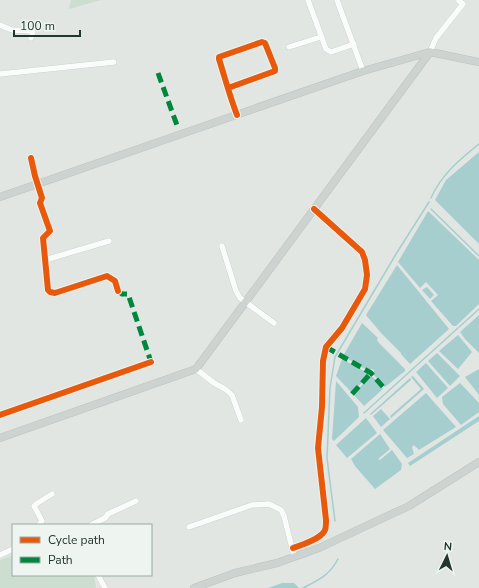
<svg xmlns="http://www.w3.org/2000/svg" width="479" height="588" viewBox="0 0 479 588" font-family="'Nunito Sans',sans-serif">
<rect width="100%" height="100%" fill="#e1e6e3"/>
<g fill="#ccdecf">
<path d="M71 0H101L69 9Z"/>
<path d="M13 555V575H94L96 588H0V560Z"/>
</g>
<g fill="#a6cecf">
<path d="M479 152V244L435 200 446 180Z"/>
<path d="M428 211 479 260V304L456 326H453L431 301 438 295 426 282 420 288 398 262Z"/>
<path d="M397 265 449 329 410 364 401 354V353L381 333 366 315Z"/>
<path d="M427 287 434 295 430 299 422 290Z"/>
<path d="M479 315V353L465 339 460 332Z"/>
<path d="M362 323 378 338 377 340 379 343 405 369V371L385 387 374 375V370L372 369 367 370 343 356Z"/>
<path d="M458 335 472 352 458 369 439 351Z"/>
<path d="M437 353 460 376 450 386 428 361Z"/>
<path d="M342 359 366 372 368 376 352 393 336 376Z"/>
<path d="M426 363 448 388 437 398 416 372Z"/>
<path d="M479 369V395L465 377Z"/>
<path d="M413 376 424 389 391 418 390 416 421 389 411 377Z"/>
<path d="M370 377H373L383 389 364 406 353 394Z"/>
<path d="M410 378 411 380 371 415 370 414Z"/>
<path d="M336 381 358 407 359 417 334 441 332 439Z"/>
<path d="M460 383 479 403V412L461 425 443 404 442 397Z"/>
<path d="M426 393 456 427 419 450 414 445 412 447 414 454 407 458 383 430Z"/>
<path d="M381 409 390 419 381 427 373 416Z"/>
<path d="M479 416V421L410 466 408 463Z"/>
<path d="M366 418 377 433 347 458 336 445Z"/>
<path d="M380 434 390 449 378 459 380 460 392 450 402 464 401 470 375 489 355 466 351 459Z"/>
<path d="M282 583H294L299 588H268Z"/>
</g>
<g fill="none" stroke-linecap="round" stroke-linejoin="round">
<g stroke="#a6cecf" stroke-width="1.5">
<path d="M431 198C441 175 460 159 479 144"/>
<path d="M431 209 479 256"/>
<path d="M364 413 479 309"/>
<path d="M335 521 327 458 330 388 335 357 396 254 429 202"/>
<path d="M303 588C318 580 329 576 338 559"/>
</g>
<g stroke="#bec3c0" stroke-width="6">
<g id="minor">
<path d="M308 0 326 49 331 52 354 44"/>
<path d="M337 0 363 71"/>
<path d="M0 25 12 30 31 31 33 32 31 38"/>
<path d="M289 47 321 37"/>
<path d="M430 52 436 38 463 4 459 1 460 0"/>
<path d="M0 74 114 62"/>
<path d="M228 88 275 71V68L265 43 262 42 219 57V59C225 78 230 97 237 115"/>
<path d="M31 158 35 176 42 198 40 203 50 231 43 238 48 290 50 292 55 293 107 276 115 281 118 291"/>
<path d="M222 246 236 291 240 298 274 323"/>
<path d="M45 260 109 241"/>
<path d="M196 369 214 383 225 389 232 395 241 420"/>
<path d="M0 415 151 362"/>
<path d="M39 525 42 521 34 506 36 504 52 494"/>
<path d="M91 525 105 518 108 514 136 501"/>
<path d="M189 527 252 505 269 504 281 510 284 516 294 556"/>
<path d="M293 548C302 545 321 539 325 530 326 528 326 523 326 520L318 448 322 407 323 361 326 347 342 328 365 289 367 275 365 260 362 252 314 209"/>
<path d="M0 555 13 549"/>
<path d="M98 575 105 588"/>
</g>
</g>
<g stroke="#bcc3bf" stroke-width="8">
<g id="major">
<path d="M0 197 363 71 430 52 479 62"/>
<path d="M0 438 196 369 430 52"/>
<path d="M194 588 235 573 277 563 319 548 409 506 479 462"/>
</g>
</g>
<use href="#minor" stroke="#fafbfb" stroke-width="5.5"/>
<use href="#major" stroke="#cdd3d0" stroke-width="7"/>
<g stroke="#00873e" stroke-width="5" stroke-dasharray="10 5" stroke-linecap="butt">
<path d="M158 73 178 128"/>
<path d="M118 291 122 294H128L151 362"/>
<path d="M326 347 371 373 384 388"/>
<path d="M352 394 371 373"/>
</g>
<g stroke="#eef5f1" stroke-width="8">
<g id="cycleway">
<path d="M228 88 275 71V68L265 43 262 42 219 57V59C225 78 230 97 237 115"/>
<path d="M31 158 35 176 42 198 40 203 50 231 43 238 48 290 50 292 55 293 107 276 115 281 118 291"/>
<path d="M0 415 151 362"/>
<path d="M293 548C302 545 321 539 325 530 326 528 326 523 326 520L318 448 322 407 323 361 326 347 342 328 365 289 367 275 365 260 362 252 314 209"/>
</g>
</g>
<use href="#cycleway" stroke="#e8590c" stroke-width="6"/>
</g>
<rect x="12" y="524" width="140" height="52" fill="#eef5f1" stroke="#9ca9a3"/>
<rect x="20" y="537" width="20" height="6" fill="#e8590c" stroke="#9ca9a3"/>
<text x="48" y="544" font-size="12" fill="#22362e">Cycle path</text>
<rect x="20" y="557" width="20" height="6" fill="#00873e" stroke="#9ca9a3"/>
<text x="48" y="564" font-size="12" fill="#22362e">Path</text>
<g transform="translate(447 556) rotate(5)" stroke="#eef5f1" stroke-width="3" paint-order="stroke">
<path d="M0-3L7 15L0 10L-7 15Z" fill="#22362e"/>
<text y="-6" font-size="11" font-weight="bold" text-anchor="middle" fill="#22362e">N</text>
</g>
<path d="M14 30v6h66v-6" fill="none" stroke="#22362e" stroke-width="2"/>
<text x="20" y="30" font-size="12" fill="#22362e" stroke="#eef5f1" stroke-width="3" paint-order="stroke">100 m</text>
</svg>
